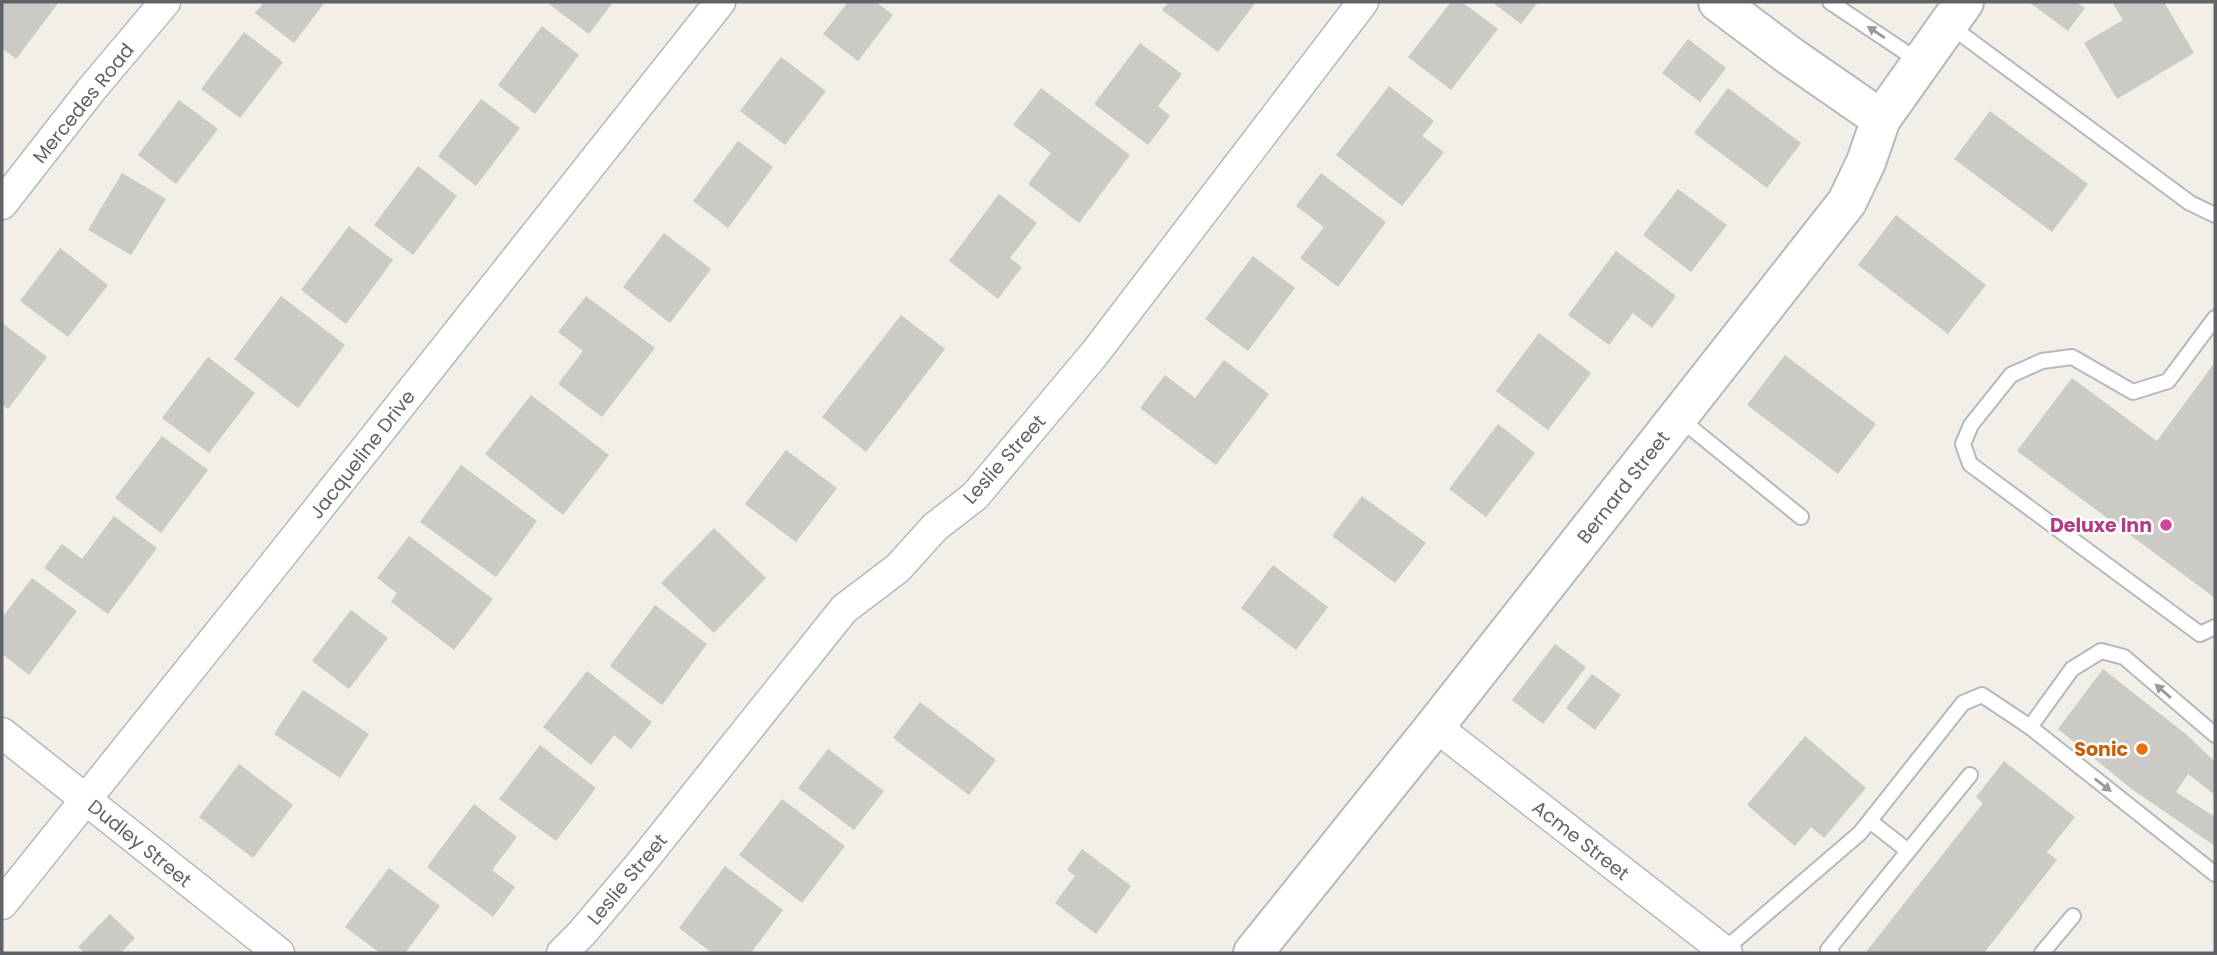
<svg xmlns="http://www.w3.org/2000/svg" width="2217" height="955" viewBox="0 0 2217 955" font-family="Poppins,sans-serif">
<rect width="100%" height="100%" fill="#f1efe8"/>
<g fill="#cccac5">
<path d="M2 2H59L16 59 2 48Z"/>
<path d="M264 2H325L294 43 255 13Z"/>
<path d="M546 2H613L589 34Z"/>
<path d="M848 2H876L893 15 858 61 823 34Z"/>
<path d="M1169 2H1256L1218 52 1162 10Z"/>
<path d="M1451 2H1462L1498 29 1451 90 1408 57Z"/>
<path d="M1492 2H1538L1521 24Z"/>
<path d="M2029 2H2076L2085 8 2068 31Z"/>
<path d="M2112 2H2164L2194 53 2117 99 2084 43 2123 20Z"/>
<path d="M542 26 579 55 535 114 498 85Z"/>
<path d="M244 32 283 62 240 118 201 89Z"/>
<path d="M1688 39 1726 68 1700 102 1662 73Z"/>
<path d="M1140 43 1182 74 1158 106 1170 116 1148 145 1094 104Z"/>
<path d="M781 57 826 91 785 145 740 111Z"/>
<path d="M1389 86 1434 121 1422 136 1444 152 1402 206 1336 155Z"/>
<path d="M1041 88 1130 155 1079 223 1028 184 1051 153 1013 125Z"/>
<path d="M1728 88 1801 143 1767 188 1694 133Z"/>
<path d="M481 99 520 128 476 186 438 156Z"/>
<path d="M179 100 218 129 176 184 138 155Z"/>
<path d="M1990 111 2088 184 2052 232 1954 159Z"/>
<path d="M738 141 773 167 728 228 693 201Z"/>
<path d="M418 166 457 196 413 255 374 225Z"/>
<path d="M122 173 166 199 131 255 88 230Z"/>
<path d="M1321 173 1386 222 1338 287 1300 258 1324 227 1296 206Z"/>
<path d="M1678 189 1727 225 1691 272 1643 235Z"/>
<path d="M999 194 1037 223 1010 258 1022 267 998 299 949 261Z"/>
<path d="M1896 215 1986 285 1948 334 1858 265Z"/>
<path d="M349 226 393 260 346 324 301 290Z"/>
<path d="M664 233 711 269 670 323 623 287Z"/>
<path d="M60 248 108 285 68 337 20 301Z"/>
<path d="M1616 251 1676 296 1652 328 1633 313 1609 345 1568 315Z"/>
<path d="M1253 256 1295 288 1248 351 1205 319Z"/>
<path d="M281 296 345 345 298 408 234 359Z"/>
<path d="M586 296 655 348 602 417 558 384 583 351 558 332Z"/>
<path d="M901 315 945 349 866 452 822 417Z"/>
<path d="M2 323 47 357 8 409 2 404Z"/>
<path d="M1539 333 1591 373 1548 430 1496 391Z"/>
<path d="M1785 355 1876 424 1838 474 1747 405Z"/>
<path d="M208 357 255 393 209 453 162 418Z"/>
<path d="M1224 360 1269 394 1216 465 1140 408 1165 375 1195 398Z"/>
<path d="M2215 362V598L2017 451 2072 378 2157 441Z"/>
<path d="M531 395 609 455 563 515 485 454Z"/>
<path d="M1498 424 1535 453 1486 517 1449 489Z"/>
<path d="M162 436 208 470 161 533 115 498Z"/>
<path d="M786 450 837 488 796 542 745 504Z"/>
<path d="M461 465 537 521 496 577 420 522Z"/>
<path d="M1362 496 1426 543 1395 583 1332 536Z"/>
<path d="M114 516 157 548 108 614 44 568 62 544 82 559Z"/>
<path d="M714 528 766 578 714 633 661 583Z"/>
<path d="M409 536 493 599 454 650 391 602 397 593 377 578Z"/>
<path d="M1273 565 1328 607 1296 650 1241 608Z"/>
<path d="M32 578 77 611 29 675 2 654V618Z"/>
<path d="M655 605 707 644 662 705 610 666Z"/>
<path d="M351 610 388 638 349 689 312 661Z"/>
<path d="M1555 644 1586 667 1543 724 1512 700Z"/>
<path d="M2103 669 2187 735 2215 762V795L2188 774 2176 792 2215 817V846L2133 790 2058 729Z"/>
<path d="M587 671 652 722 631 749 614 735 591 765 543 727Z"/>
<path d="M1592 674 1621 695 1595 730 1566 708Z"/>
<path d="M303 690 369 734 340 778 274 734Z"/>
<path d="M920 702 996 760 969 795 893 738Z"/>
<path d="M1805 736 1866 788 1824 838 1811 827 1795 846 1747 805Z"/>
<path d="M540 745 596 788 556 841 499 799Z"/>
<path d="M828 749 884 791 854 830 798 788Z"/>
<path d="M2004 761 2075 817 2047 852 2057 860 1984 953H1868L1866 952 1983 803 1976 797Z"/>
<path d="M239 764 293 805 253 858 199 817Z"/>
<path d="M782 799 845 846 802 903 739 855Z"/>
<path d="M474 804 517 837 492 870 515 887 493 917 427 867Z"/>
<path d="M1082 849 1131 886 1096 934 1055 903 1075 876 1067 870Z"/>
<path d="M725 866 783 910 751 953H712L679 928Z"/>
<path d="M389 868 440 906 405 953H380L345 927Z"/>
<path d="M110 914 135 938 121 953H85L78 947Z"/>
</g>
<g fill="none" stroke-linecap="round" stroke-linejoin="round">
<g stroke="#b5b8bc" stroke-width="18">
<g id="lane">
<path d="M1830 2 1920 62"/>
<path d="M1949 25 2190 203 2215 215"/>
<path d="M2215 318 2168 381 2133 392 2072 357 2042 361 2011 375 1971 425 1963 444 1970 464 2200 634 2215 627"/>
<path d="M1679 418 1801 517"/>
<path d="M2030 727 2072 669 2101 651 2124 657 2215 735"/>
<path d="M1870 821 1908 851"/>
<path d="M1724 950 1860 833 1963 703 1982 695 2030 727 2215 874"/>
<path d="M1832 953 1828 950 1970 775"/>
<path d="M2042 953 2073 916"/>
</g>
</g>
<g stroke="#b5b8bc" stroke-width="33">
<g id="street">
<path d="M2 204 91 90 165 2"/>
<path d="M1435 726 1727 953"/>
<path d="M2 733 279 953"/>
<path d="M2 904 268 572 720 2"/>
<path d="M562 953 582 933 637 868 844 609 898 568 935 527 975 496 1095 353 1363 2"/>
</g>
</g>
<g stroke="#b6babf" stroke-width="42">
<g id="secondary">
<path d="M1718 2 1790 56 1881 119"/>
<path d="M1253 953 1435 726 1847 202 1866 162 1881 119 1964 2"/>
</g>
</g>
<use href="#lane" stroke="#fff" stroke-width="14"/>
<use href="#street" stroke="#fff" stroke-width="30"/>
<use href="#secondary" stroke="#fff" stroke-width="38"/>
</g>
<defs><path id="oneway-solid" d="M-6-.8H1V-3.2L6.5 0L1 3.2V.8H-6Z" transform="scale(1.75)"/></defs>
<g fill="#979a9d">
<use href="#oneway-solid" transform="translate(1876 32) rotate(-146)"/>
<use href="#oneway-solid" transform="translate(2163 691) rotate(-139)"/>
<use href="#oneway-solid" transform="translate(2103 785) rotate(38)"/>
</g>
<circle fill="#d1479c" stroke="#fff" stroke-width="2.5" cx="2166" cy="525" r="7"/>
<circle fill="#e8710a" stroke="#fff" stroke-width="2.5" cx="2142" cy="749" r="7"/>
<g text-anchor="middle" stroke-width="5" stroke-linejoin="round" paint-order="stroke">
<g font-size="19" fill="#5f6368" stroke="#fff">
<text transform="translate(83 103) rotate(-51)" y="7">Mercedes Road</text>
<text transform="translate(362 454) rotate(-52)" y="7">Jacqueline Drive</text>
<text transform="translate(1004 459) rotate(-48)" y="7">Leslie Street</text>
<text transform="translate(1623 487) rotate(-52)" y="7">Bernard Street</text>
<text transform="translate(1581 840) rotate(38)" y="7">Acme Street</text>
<text transform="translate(140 843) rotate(39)" y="7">Dudley Street</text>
<text transform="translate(627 879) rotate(-50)" y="7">Leslie Street</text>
</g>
<g font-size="19" font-weight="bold" fill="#b23c85" stroke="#fff" text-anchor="end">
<text x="2152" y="532">Deluxe Inn</text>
</g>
<g font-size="19" font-weight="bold" fill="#c56008" stroke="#fff" text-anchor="end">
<text x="2128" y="756">Sonic</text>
</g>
</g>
<rect width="2217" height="955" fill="none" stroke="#5f6368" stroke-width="7"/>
</svg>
